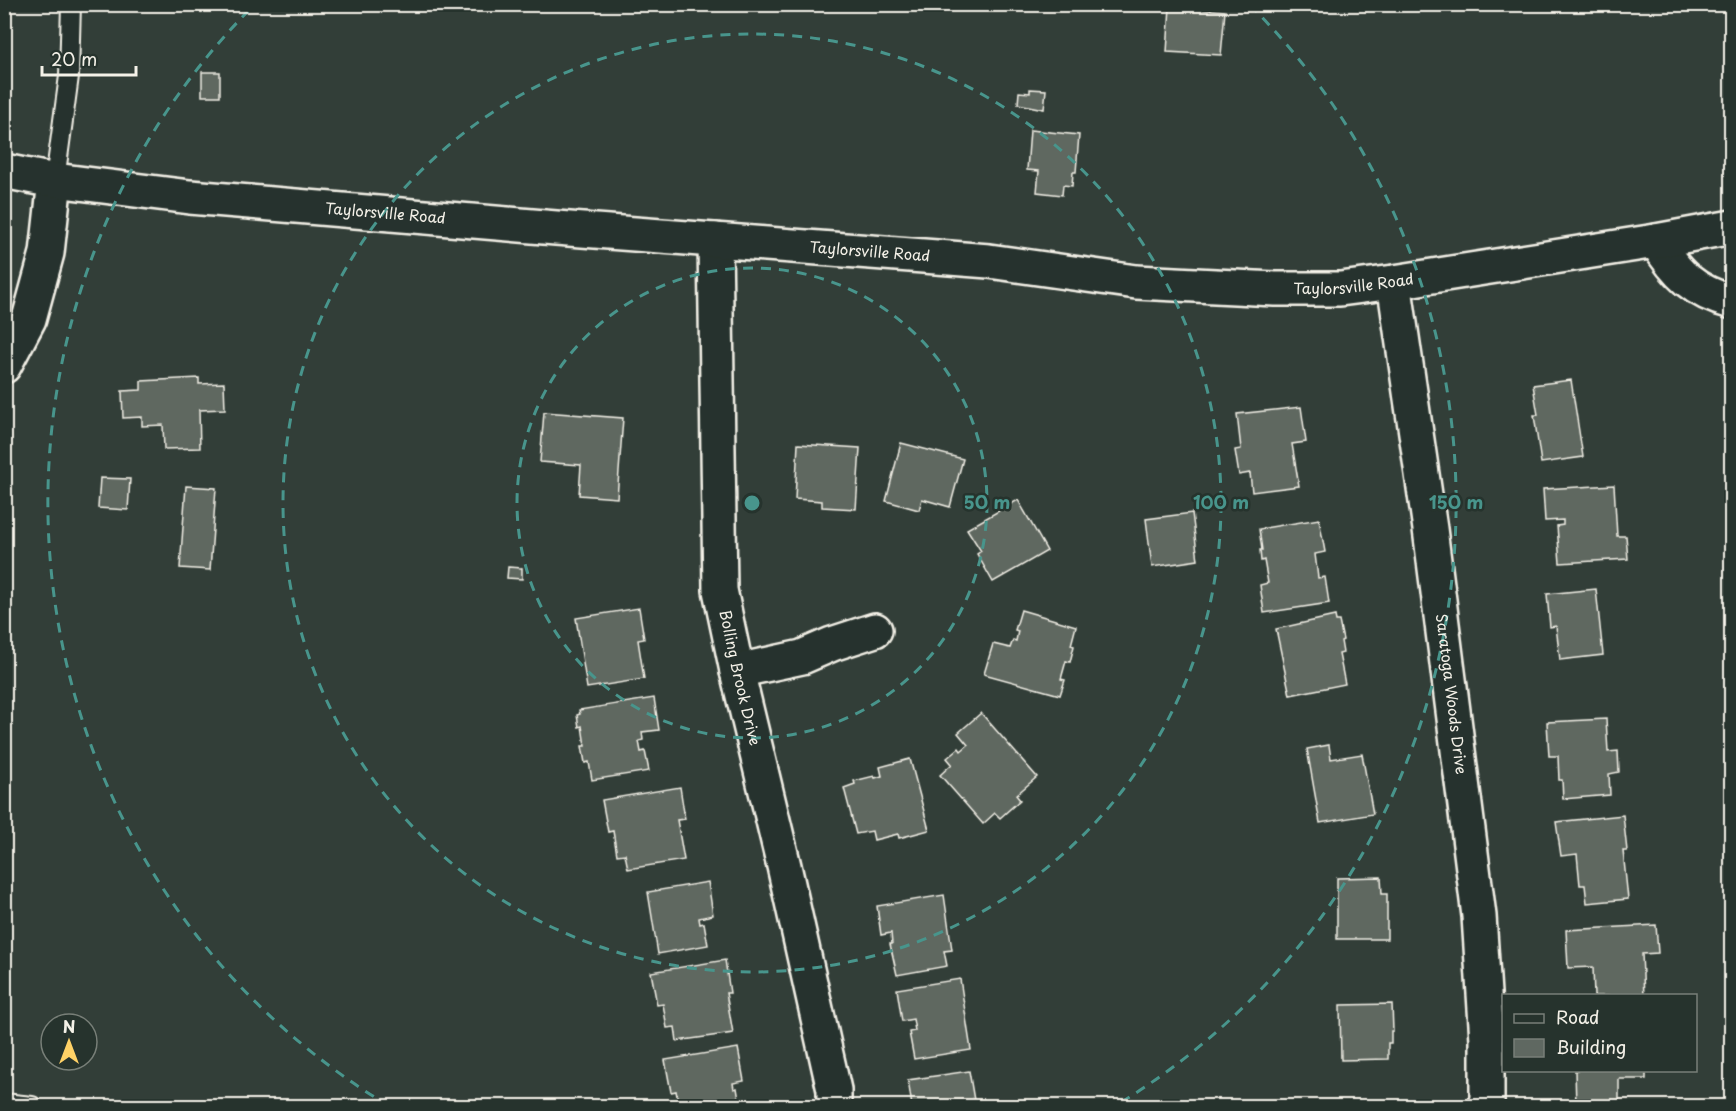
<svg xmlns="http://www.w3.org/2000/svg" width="1736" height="1111" viewBox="0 0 1736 1111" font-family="'Playpen Sans',sans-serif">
<rect width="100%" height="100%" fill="#323e38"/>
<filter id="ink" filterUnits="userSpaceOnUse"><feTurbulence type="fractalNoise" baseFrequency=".0167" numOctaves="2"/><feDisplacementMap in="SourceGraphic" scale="12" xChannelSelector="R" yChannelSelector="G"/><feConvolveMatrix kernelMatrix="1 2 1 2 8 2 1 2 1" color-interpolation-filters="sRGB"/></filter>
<g filter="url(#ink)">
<g fill="#5f6861" stroke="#f4f1e8" stroke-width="1.5">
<path d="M1170 7 1225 11 1221 55 1167 52Z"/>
<rect x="202" y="72" width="18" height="24"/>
<path d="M1030 89 1046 90 1044 109 1018 104 1019 92 1030 93Z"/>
<path d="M1030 130 1079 135 1076 172H1073L1072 186 1063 185 1062 195 1037 192 1039 171 1027 170Z"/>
<path d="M199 378V384L224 383 225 409 199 410 200 448 164 449 163 425 142 426V417L123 418 122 391 141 390V381Z"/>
<path d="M1571 380 1583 457 1541 463 1534 415H1538L1533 385Z"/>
<path d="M1301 407 1306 442 1292 444 1299 486 1252 492 1250 473 1239 475 1235 450 1241 449 1237 414Z"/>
<path d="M544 412 623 418 617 498 579 495 581 465 540 462Z"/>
<path d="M901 443 963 459 950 507 922 499 919 510 886 501Z"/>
<path d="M798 444 860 448 856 509 822 507V501L795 499Z"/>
<path d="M100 478 130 479 128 510 98 508Z"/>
<path d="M1614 485 1617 536H1626L1628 559 1560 563 1557 526 1563 525V520L1545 521 1543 489Z"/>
<path d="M186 486 216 488 210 570 180 568Z"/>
<path d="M1018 500 1047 551 993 582 977 554 981 551 967 529Z"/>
<path d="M1192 513 1198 560 1152 567 1146 519Z"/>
<path d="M1319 519 1325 552 1315 554 1318 578 1325 577 1329 603 1264 613 1260 585 1268 583 1264 560 1261 561 1260 550H1262L1259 529Z"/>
<path d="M508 567 522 568V579L507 578Z"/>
<path d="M1596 589 1603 655 1560 660 1556 626 1550 627 1547 594Z"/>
<path d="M639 608 644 639 638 640 644 679 587 688 576 618Z"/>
<path d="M1021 610 1076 626 1071 645 1074 646 1070 662 1066 661 1061 679 1065 680 1060 695 984 674 993 644 1010 648 1013 640 1016 641 1018 631 1015 630Z"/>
<path d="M1335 616 1336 621H1339L1343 640 1341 641 1343 653 1339 654 1345 684 1290 695 1276 629Z"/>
<path d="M654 698 659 730 642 732 643 740 639 741 641 752 645 751 649 771 592 780 589 762 585 763 582 746H585L582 726 579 727 577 715 580 714 579 710Z"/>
<path d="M981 713 1037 777 1016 795 1020 800 1000 818 995 813 983 824 940 775 952 764 947 758 959 748 961 751 968 745 958 733Z"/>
<path d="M1606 719 1608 752 1618 751 1619 772 1609 774 1610 795 1563 799 1562 780H1559L1558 756H1549L1547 722Z"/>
<path d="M1329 745 1331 759 1362 754 1373 814 1320 823 1307 749Z"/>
<path d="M910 759 929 830 899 838 898 834 874 840 872 831 856 834 844 788 855 784 854 781 874 776 875 778 882 776 880 767Z"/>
<path d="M680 787 685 819 677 820 684 860 628 869 625 854 617 855 613 831 608 832 602 800Z"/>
<path d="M1623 815 1627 851H1623L1628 899 1587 903 1585 885H1580L1577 854 1561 856 1556 822Z"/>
<path d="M1381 877 1382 894H1387V939H1337V878Z"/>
<path d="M708 882 713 915 699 918 700 924 704 923 708 945 658 954 648 892Z"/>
<path d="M944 895 952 950 944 951 947 966 897 975 890 944H892L891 933 881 935 877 906Z"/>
<path d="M1656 925 1658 953 1642 954 1644 996H1594L1593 967 1568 968 1566 930Z"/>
<path d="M725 960 730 993H726L733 1033 677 1041 675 1027 667 1028 663 1004 657 1005 651 972Z"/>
<path d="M960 979 971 1050 914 1059 909 1032 915 1031 913 1019 902 1021 897 989Z"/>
<path d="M1392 1004 1393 1031H1391V1043H1388V1059L1341 1060 1340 1005Z"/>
<path d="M738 1048 744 1081 733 1083 734 1089 737 1088 740 1106H679L676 1091 671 1092 665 1060Z"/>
<path d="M1575 1070H1646V1079H1619V1105L1576 1106Z"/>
<path d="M969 1071 975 1106H912L908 1080Z"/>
</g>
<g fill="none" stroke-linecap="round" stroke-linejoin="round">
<g stroke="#f4f1e8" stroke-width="22">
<g id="service">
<path d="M55 180 69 76 71 4"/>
<path d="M4 1103 32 1106"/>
</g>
</g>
<g stroke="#f4f1e8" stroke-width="38">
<g id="minor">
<path id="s1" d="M715 240 720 590 737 671 784 866 834 1090V1106"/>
<path d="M1656 241C1676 274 1694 292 1732 302"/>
<path id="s2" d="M1394 282 1430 529 1479 916 1487 1040V1106"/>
<path d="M4 366 29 319 47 253 55 180"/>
<path d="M737 671 802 657 832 644 875 630"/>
</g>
</g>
<g stroke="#f4f1e8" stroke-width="38">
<g id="primary">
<path id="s3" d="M4 171 39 178 190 197 556 228 989 261 1136 282 1275 289H1340L1394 282 1656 241 1732 227"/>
</g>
</g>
<use href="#service" stroke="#26332d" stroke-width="18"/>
<use href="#minor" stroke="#26332d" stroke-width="33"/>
<use href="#primary" stroke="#26332d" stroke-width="33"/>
</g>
</g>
<g fill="none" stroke="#48958c" stroke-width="3" stroke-dasharray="10 8">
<circle cx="752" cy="503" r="235"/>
<circle cx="752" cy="503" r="469"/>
<path d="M389 1106A704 704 0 0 1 254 5M1250 5A704 704 0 0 1 1115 1106"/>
</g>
<g text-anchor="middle" stroke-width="5" stroke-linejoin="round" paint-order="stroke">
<g font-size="15" fill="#f4f1e8" stroke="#26332d">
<text dy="5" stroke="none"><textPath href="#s3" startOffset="384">Taylorsville Road</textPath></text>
<text dy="5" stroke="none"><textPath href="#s3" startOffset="870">Taylorsville Road</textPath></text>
<text dy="5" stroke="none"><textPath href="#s3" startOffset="1356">Taylorsville Road</textPath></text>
<text dy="5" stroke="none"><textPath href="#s1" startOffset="440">Bolling Brook Drive</textPath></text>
<text dy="5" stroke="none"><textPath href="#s2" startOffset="416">Saratoga Woods Drive</textPath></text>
</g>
</g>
<circle cx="752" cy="503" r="9" fill="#48958c" stroke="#26332d" stroke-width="3"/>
<g font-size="18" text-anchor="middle" font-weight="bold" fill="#48958c" stroke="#26332d" stroke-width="5" stroke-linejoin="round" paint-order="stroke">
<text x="987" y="509">50 m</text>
<text x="1221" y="509">100 m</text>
<text x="1456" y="509">150 m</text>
</g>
<rect width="1736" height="1111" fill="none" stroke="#26332d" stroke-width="24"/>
<rect x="12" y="12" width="1712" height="1087" fill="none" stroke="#f4f1e8" stroke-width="2" filter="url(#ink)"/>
<rect x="1502" y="994" width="195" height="78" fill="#26332d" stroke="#787f78" stroke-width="1.5"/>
<rect x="1514" y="1014" width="30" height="9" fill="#26332d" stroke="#787f78" stroke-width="1.5"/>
<text x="1556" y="1024" font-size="18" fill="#f4f1e8">Road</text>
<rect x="1514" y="1039" width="30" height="18" fill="#5f6861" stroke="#787f78" stroke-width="1.5"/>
<text x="1556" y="1054" font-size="18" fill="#f4f1e8">Building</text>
<g transform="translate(69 1042)"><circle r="28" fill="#26332d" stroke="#787f78" stroke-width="1.5"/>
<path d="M0-4.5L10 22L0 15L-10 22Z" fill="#ffd166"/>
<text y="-9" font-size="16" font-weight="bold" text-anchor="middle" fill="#f4f1e8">N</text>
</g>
<path d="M42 66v9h94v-9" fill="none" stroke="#f4f1e8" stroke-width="3"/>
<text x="51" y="66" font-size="18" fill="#f4f1e8" stroke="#26332d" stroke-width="4.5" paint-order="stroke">20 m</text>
</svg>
